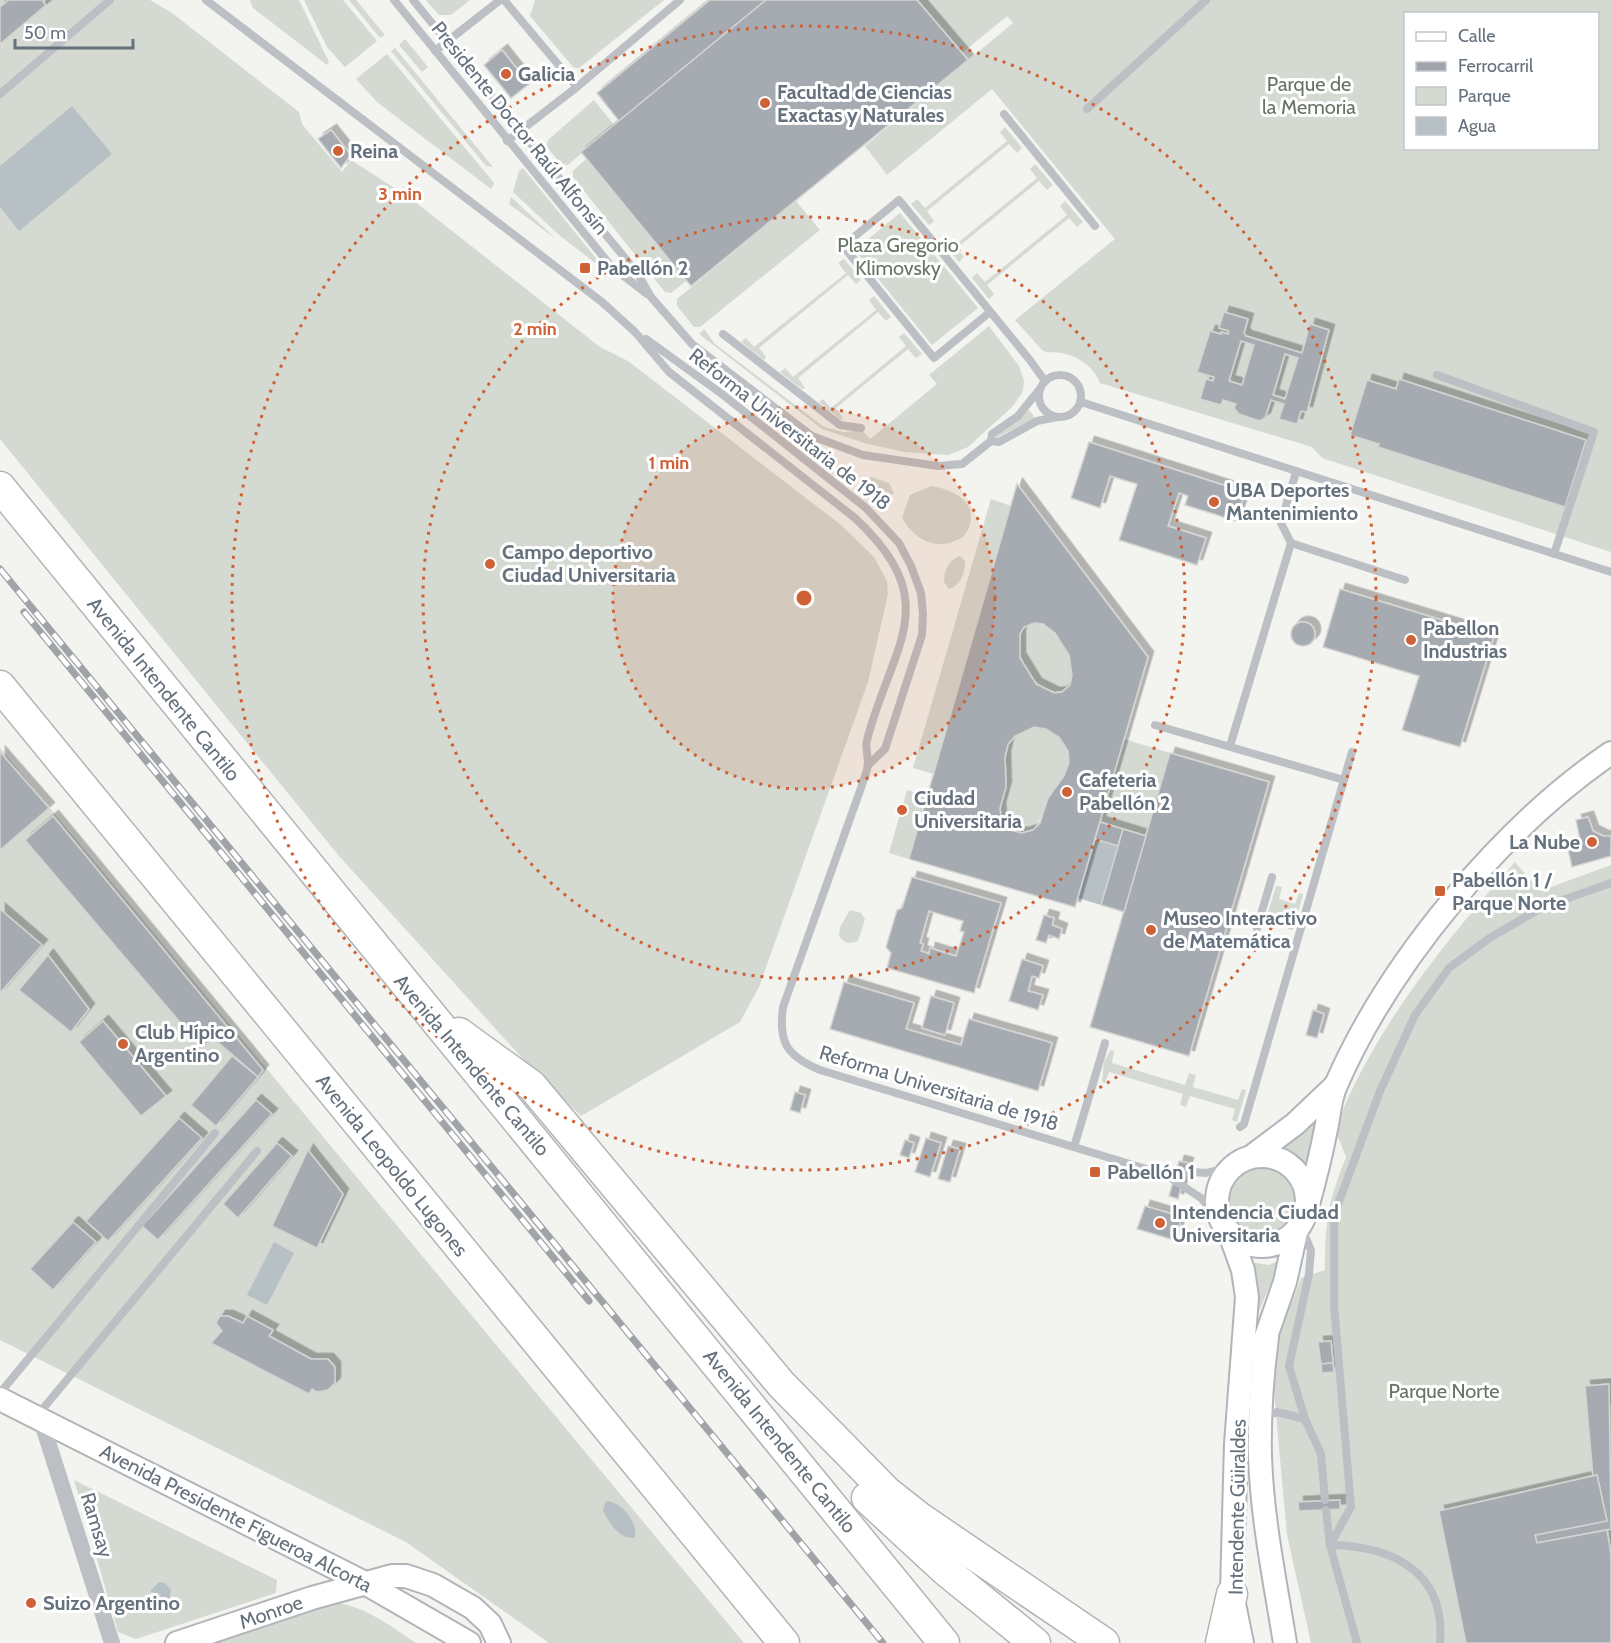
<svg xmlns="http://www.w3.org/2000/svg" width="1611" height="1643" viewBox="0 0 1611 1643" font-family="Cabin,sans-serif">
<defs>
<filter id="shadow"><feDropShadow dx="5.5" dy="-5.5" stdDeviation="0" flood-color="#0004"/></filter>
</defs>
<rect width="100%" height="100%" fill="#f3f3f0"/>
<g fill="#d4d9d1" fill-rule="evenodd">
<path d="M0 0H150L172 13 299 112 302 124 342 172 351 160 410 198 600 347 628 361 841 525 874 557 887 581 888 594 868 682 759 987 740 1022 581 1116 523 1059 339 856 0 439Z"/>
<path d="M250 0H299L329 62 327 65 253 8Z"/>
<path d="M304 0H343L377 41 345 67 327 47Z"/>
<path d="M349 0H356L385 35 380 38Z"/>
<path d="M426 0H470L451 15H439Z"/>
<path d="M535 0H664L579 68H574L530 16Z"/>
<path d="M918 0H1611V552L1322 458 1312 447 1100 383C1094 367 1078 356 1062 353 1055 352 1049 353 1043 351L1015 320 1115 239 992 89 887 175 865 146 1013 23 1007 16 962 53ZM1406 14H1598V148H1406Z"/>
<path d="M405 39 428 67 422 72 399 45Z"/>
<path d="M395 48 493 167 486 166 391 51Z"/>
<path d="M387 54 494 183 491 189 377 102 356 79Z"/>
<path d="M594 100 614 125 568 165 561 164 546 146 548 140Z"/>
<path d="M1005 127 1022 148 1017 153 1009 144 927 211 934 221 929 225 911 204 917 199 925 208 1007 141 1000 132Z"/>
<path d="M586 159 686 281 671 293 665 292 573 177V171Z"/>
<path d="M1035 164 1053 185 1047 190 1039 181 957 248 964 257 959 262 941 241 947 236 955 245 1037 178 1030 169Z"/>
<path d="M523 168 607 272 559 235 513 192 519 171Z"/>
<path d="M511 197 556 239 509 204Z"/>
<path d="M796 201 820 230 700 327H694L677 306V299Z"/>
<path d="M1065 201 1083 222 1077 227 1069 218 987 285 994 294 989 299 972 278 977 273 985 282 1067 215 1060 206Z"/>
<path d="M900 213 978 308 932 345 855 250Z"/>
<path d="M844 259 861 280 856 284 848 275 759 348 766 357 764 360 741 342 746 338 754 347 846 273 838 263Z"/>
<path d="M874 296 891 317 886 321 878 312 798 378 805 388 802 389 780 372 785 368 793 377 876 310 869 300Z"/>
<path d="M989 326 1019 366 1024 381 1023 391 1013 406 968 447 948 455 904 452 864 443 822 429 699 334 704 329 715 344 824 427 844 432 862 430 870 439 937 384 929 375Z"/>
<path d="M904 333 922 354 916 358 908 349 836 408 843 418 841 420 819 402 823 399 831 408 906 346 899 337Z"/>
<path d="M1029 410 1035 418 996 438V436Z"/>
<path d="M871 477 889 483 894 493 885 502 877 503 862 491 863 481Z"/>
<path d="M931 486C958 490 984 507 964 536 939 553 916 542 902 518L910 495Z"/>
<path d="M991 499 1011 506 933 774 913 768Z"/>
<path d="M960 556 965 561C965 573 961 585 949 589L944 582C944 570 949 560 960 556Z"/>
<path d="M1034 623C1050 625 1056 635 1065 648 1069 655 1070 661 1071 669 1079 717 1002 680 1023 628Z"/>
<path d="M1034 727C1058 726 1077 753 1065 775 1060 783 1053 789 1048 797 1041 811 1040 840 1015 832 1008 830 1002 823 1000 816 998 806 1005 795 1006 785 1008 771 1001 757 1008 744 1014 734 1023 730 1034 727Z"/>
<path d="M1124 739 1170 753 1146 836 1100 822Z"/>
<path d="M0 748 744 1643H549L406 1542 0 1340Z"/>
<path d="M907 790 926 796 909 859 889 853Z"/>
<path d="M1515 862 1540 891 1611 865V1643H1311L1287 1535 1274 1392C1275 1382 1272 1376 1272 1369 1271 1347 1294 1300 1301 1278L1325 1270C1325 1222 1328 1202 1346 1157L1335 1129C1374 1028 1444 943 1515 862Z"/>
<path d="M1276 886 1282 887 1279 899 1295 904 1299 893 1303 894 1293 930 1288 929 1291 917 1275 913 1271 924 1265 922Z"/>
<path d="M850 910 861 913 865 919 858 941C849 944 845 944 839 936L840 927Z"/>
<path d="M1111 1050 1114 1051 1112 1063 1185 1085 1189 1073 1196 1075 1193 1087 1238 1100 1242 1089 1246 1090 1237 1122 1232 1120 1235 1109 1190 1096 1186 1107 1180 1105 1183 1094 1109 1072 1105 1083 1102 1082 1104 1061Z"/>
<path d="M1318 1117 1306 1166 1286 1150 1278 1148Z"/>
<circle cx="1261" cy="1200" r="34"/>
<path d="M1280 1261 1257 1316V1293L1250 1262 1268 1265Z"/>
<path d="M74 1480 277 1580 276 1593 136 1639 118 1632Z"/>
<path d="M324 1602C361 1602 387 1624 416 1643H202Z"/>
</g>
<g fill="#b7c0c5">
<path d="M72 106 112 154 19 231 0 207V166Z"/>
<path d="M1095 839 1118 846 1101 905 1078 898Z"/>
<path d="M274 1242 294 1253 267 1305 247 1295Z"/>
<path d="M606 1501C621 1501 640 1524 634 1538 619 1539 608 1522 603 1510Z"/>
<path d="M159 1582 165 1583 171 1590 169 1601 150 1591Z"/>
</g>
<g fill="#a5abb1" stroke="#d4d4d2" stroke-width="1.5" fill-rule="evenodd" filter="url(#shadow)">
<path d="M9 0H45L43 2 46 5 0 44V7Z"/>
<path d="M710 0H766L619 121 597 93Z"/>
<path d="M766 0H917L968 60 691 286 581 152Z"/>
<path d="M502 50 529 84 511 98 484 65Z"/>
<path d="M331 130 351 155 341 168 318 139Z"/>
<path d="M1224 312 1248 319 1244 333 1246 336 1302 353 1310 324 1329 330 1307 412 1301 411 1297 424 1279 419 1284 404 1271 400 1265 418 1260 421 1239 414 1234 408 1236 404 1223 400 1221 405 1200 399 1206 379 1213 381 1214 377 1197 372 1210 331 1221 334V332L1228 334 1229 331 1219 328ZM1241 341 1254 345 1242 385 1229 381ZM1285 354 1298 358 1285 399 1273 395Z"/>
<path d="M1399 379 1586 440 1565 507 1378 447 1379 444 1350 435 1367 380 1396 389Z"/>
<path d="M1089 442 1245 492 1236 521 1185 505 1188 496 1179 493 1168 526 1206 538 1197 565 1119 540 1137 484 1110 476 1100 508 1071 498Z"/>
<path d="M1017 484 1148 657 1075 907 909 859ZM1034 623 1043 624 1055 633 1069 655 1072 675 1070 685 1062 692 1054 693 1036 684 1020 658V634L1024 627ZM1034 727 1046 729 1059 737 1068 751 1069 763 1064 776 1048 798 1040 823 1033 830 1022 833 1010 830 1001 818 1000 808 1006 787 1005 757 1008 744 1015 736Z"/>
<path d="M1340 589 1494 636 1460 747 1402 730 1419 676 1323 647Z"/>
<circle cx="1303" cy="634" r="12"/>
<path d="M0 752 49 808 0 850Z"/>
<path d="M1170 753 1269 782 1189 1056 1090 1027Z"/>
<path d="M53 816 263 1070 258 1077 213 1038 202 1048 25 840Z"/>
<path d="M1588 817 1593 831 1603 836H1611V856L1572 867 1567 845 1580 840 1576 820Z"/>
<path d="M1100 822 1123 829 1118 846 1095 839Z"/>
<path d="M1123 829 1146 836 1124 912 1101 905Z"/>
<path d="M912 877 1001 903 974 993 887 968 891 953 886 947 897 910 902 908ZM929 911 963 921 960 931 964 932 956 956 930 948 929 954 921 951 923 944 920 943Z"/>
<path d="M0 909 42 945 0 993Z"/>
<path d="M1044 915 1054 918 1052 925 1062 929 1059 939 1049 935 1046 943 1036 940Z"/>
<path d="M48 955 89 1009 71 1032 19 990Z"/>
<path d="M1022 959 1043 966 1039 978 1032 976 1028 991 1043 995 1038 1010 1009 1001Z"/>
<path d="M844 982 914 1003 906 1029 961 1045 969 1019 1052 1043 1038 1091 830 1029Z"/>
<path d="M931 996 954 1003 945 1035 922 1028Z"/>
<path d="M1313 1010 1324 1014 1317 1038 1306 1035Z"/>
<path d="M103 1021 166 1096 141 1116 79 1042Z"/>
<path d="M232 1056 258 1077 216 1126 191 1105Z"/>
<path d="M795 1092 805 1095 800 1113 790 1110Z"/>
<path d="M256 1100 272 1114 158 1240 142 1226Z"/>
<path d="M179 1118 202 1138 108 1241 86 1221Z"/>
<path d="M926 1138 941 1143 930 1177 915 1172Z"/>
<path d="M905 1140 914 1143 909 1158 900 1155Z"/>
<path d="M277 1143 292 1156 238 1218 223 1204Z"/>
<path d="M948 1146 960 1149 950 1182 938 1179Z"/>
<path d="M308 1150 343 1194 317 1248 272 1226Z"/>
<path d="M1179 1161 1188 1163 1178 1199 1169 1196Z"/>
<path d="M1145 1206 1182 1217 1174 1240 1137 1229Z"/>
<path d="M73 1222 96 1242 53 1290 30 1269Z"/>
<path d="M220 1316H228L243 1323 247 1316 273 1330 269 1336 311 1359H328L335 1367V1383L328 1390 317 1392 312 1389 309 1394 211 1343 222 1331 216 1323Z"/>
<path d="M1331 1341 1333 1363 1321 1364 1318 1342Z"/>
<path d="M1333 1363 1334 1372 1322 1373 1321 1364Z"/>
<path d="M1609 1384 1611 1529 1537 1543 1535 1535 1607 1521 1597 1475 1593 1476 1585 1386Z"/>
<path d="M1597 1475 1607 1521 1535 1535 1537 1543 1607 1530 1611 1555V1643H1466L1439 1511Z"/>
<path d="M1340 1500V1509L1299 1511 1298 1502Z"/>
</g>
<g fill="none" stroke-linecap="round" stroke-linejoin="round">
<g stroke="#b1b5b9" stroke-width="26">
<g id="secondary">
<circle cx="1262" cy="1201" r="45"/>
<path d="M1251 1157 1295 1124 1334 1087"/>
<path d="M1308 1204C1315 1179 1321 1155 1326 1129 1329 1115 1330 1098 1336 1085 1389 963 1501 828 1611 753"/>
<path d="M1230 1234 1243 1270 1247 1297 1236 1444 1233 1553 1232 1594 1242 1643"/>
<path d="M1267 1337C1262 1376 1259 1416 1260 1456 1262 1519 1275 1581 1285 1643"/>
<path d="M1261 1351 1285 1282 1296 1232"/>
<path d="M0 1399 365 1583 469 1643"/>
<path d="M177 1643 312 1598 392 1576H406L433 1585 473 1608 490 1624 499 1643"/>
</g>
</g>
<g stroke="#b1b4b7" stroke-width="33">
<g id="motorway">
<path d="M0 487 944 1643"/>
<path d="M0 686 784 1643"/>
<path d="M459 1033 532 1086 781 1384 887 1492 920 1518 1104 1643"/>
<path d="M867 1498 945 1570 1035 1643"/>
<path d="M1221 1643 1232 1594"/>
</g>
</g>
<g stroke="#bcbfc3" stroke-width="8">
<path d="M206 0 602 302 635 332 669 372 855 518C946 603 892 644 867 740 865 747 868 755 868 763 868 770 864 778 862 785L783 1007C778 1043 787 1056 820 1070L1166 1175 1201 1198 1220 1219"/>
<path d="M394 0 611 266 647 294"/>
<path d="M413 0 638 274 651 297 692 344 812 436 863 455 938 466 962 464 991 441"/>
<path d="M504 0 577 87"/>
<path d="M435 51 500 0"/>
<path d="M0 94 110 0"/>
<path d="M1087 109 1206 0"/>
<path d="M1004 114 1095 226"/>
<path d="M507 141 577 87 680 0"/>
<path d="M990 312 934 358 843 246 899 200 1029 359 1045 381"/>
<path d="M723 334 840 425 861 428"/>
<path d="M646 339 722 394 866 508 899 543 911 566 921 593 923 614 922 635 885 749 868 765"/>
<circle cx="1060" cy="396" r="21"/>
<path d="M1437 375 1594 432 1554 554"/>
<path d="M1039 390 1018 416 992 434 991 441 999 442 1037 421 1057 417"/>
<path d="M1081 402 1611 572"/>
<path d="M1291 543 1405 580"/>
<path d="M1155 725 1344 780"/>
<path d="M1230 746 1291 543 1281 523 1296 472"/>
<path d="M1257 928 1272 877"/>
<path d="M1240 1127 1244 1124 1352 752"/>
<path d="M1074 1147 1105 1043"/>
<path d="M1166 1175 1181 1171 1206 1173 1233 1166"/>
<path d="M1302 1229 1311 1250 1309 1274 1289 1366 1305 1419 1321 1454 1325 1500"/>
<path d="M0 1393 215 1133"/>
<path d="M36 1417 257 1151"/>
<path d="M1262 1418 1277 1412 1305 1419"/>
<path d="M1326 1510 1330 1545C1393 1546 1446 1572 1440 1643"/>
<path d="M1357 1643 1330 1545 1351 1507 1334 1305V1225L1337 1207 1380 1091 1415 1015 1449 968 1491 937 1543 907 1611 883"/>
</g>
<path stroke="#bcbfc3" stroke-width="16" d="M41 1420 112 1643"/>
<use href="#secondary" stroke="#fff" stroke-width="22"/>
<use href="#motorway" stroke="#fff" stroke-width="30"/>
<g stroke="#a0a4a9" stroke-width="7">
<g id="rail">
<path d="M0 569 883 1643"/>
<path d="M24 612 589 1301"/>
</g>
</g>
<use href="#rail" stroke="#fff" stroke-width="4.5" stroke-dasharray="14" stroke-linecap="butt"/>
</g>
<circle cx="804" cy="598" r="191" fill="#ce6135" fill-opacity=".12"/>
<g fill="none" stroke="#ce6135" stroke-width="3" stroke-dasharray="3 6">
<circle cx="804" cy="598" r="191"/>
<circle cx="804" cy="598" r="381"/>
<circle cx="804" cy="598" r="572"/>
</g>
<g fill="#ce6135" stroke="#fff" stroke-width="2">
<circle cx="506" cy="74" r="6"/>
<circle cx="765" cy="103" r="6"/>
<circle cx="338" cy="151" r="6"/>
<rect x="579" y="262" width="12" height="12" rx="3"/>
<circle cx="1214" cy="502" r="6"/>
<circle cx="490" cy="564" r="6"/>
<circle cx="1411" cy="640" r="6"/>
<circle cx="1067" cy="792" r="6"/>
<circle cx="902" cy="810" r="6"/>
<circle cx="1592" cy="842" r="6"/>
<rect x="1434" y="885" width="12" height="12" rx="3"/>
<circle cx="1151" cy="930" r="6"/>
<circle cx="123" cy="1044" r="6"/>
<rect x="1089" y="1166" width="12" height="12" rx="3"/>
<circle cx="1160" cy="1223" r="6"/>
<circle cx="31" cy="1603" r="6"/>
</g>
<g text-anchor="middle" stroke-width="6" stroke-linejoin="round" paint-order="stroke">
<g font-size="20" font-weight="bold" fill="#65717d" stroke="#fff" text-anchor="start">
<text x="518" y="81">Galicia</text>
<text x="777" y="99">Facultad de Ciencias<tspan x="777" dy="23">Exactas y Naturales</tspan></text>
<text x="350" y="158">Reina</text>
<text x="597" y="275">Pabellón 2</text>
<text x="1226" y="497">UBA Deportes<tspan x="1226" dy="23">Mantenimiento</tspan></text>
<text x="502" y="559">Campo deportivo<tspan x="502" dy="23">Ciudad Universitaria</tspan></text>
<text x="1423" y="635">Pabellon<tspan x="1423" dy="23">Industrias</tspan></text>
<text x="1079" y="787">Cafeteria<tspan x="1079" dy="23">Pabellón 2</tspan></text>
<text x="914" y="805">Ciudad<tspan x="914" dy="23">Universitaria</tspan></text>
<text x="1580" y="849" text-anchor="end">La Nube</text>
<text x="1452" y="887">Pabellón 1 /<tspan x="1452" dy="23">Parque Norte</tspan></text>
<text x="1163" y="925">Museo Interactivo<tspan x="1163" dy="23">de Matemática</tspan></text>
<text x="135" y="1039">Club Hípico<tspan x="135" dy="23">Argentino</tspan></text>
<text x="1107" y="1179">Pabellón 1</text>
<text x="1172" y="1219">Intendencia Ciudad<tspan x="1172" dy="23">Universitaria</tspan></text>
<text x="43" y="1610">Suizo Argentino</text>
</g>
<g font-size="20" fill="#667563" stroke="#fff">
<text x="1309" y="91">Parque de<tspan x="1309" dy="23">la Memoria</tspan></text>
<text x="898" y="252">Plaza Gregorio<tspan x="898" dy="23">Klimovsky</tspan></text>
<text x="1444" y="1398">Parque Norte</text>
</g>
<g font-size="20" fill="#65717d" stroke="#fff">
<text transform="translate(520 128) rotate(51)" y="7">Presidente Doctor Raúl Alfonsín</text>
<text transform="translate(790 429) rotate(38)" y="7">Reforma Universitaria de 1918</text>
<text transform="translate(164 689) rotate(51)" y="7">Avenida Intendente Cantilo</text>
<text transform="translate(472 1065) rotate(50)" y="7">Avenida Intendente Cantilo</text>
<text transform="translate(939 1088) rotate(17)" y="7">Reforma Universitaria de 1918</text>
<text transform="translate(392 1165) rotate(51)" y="7">Avenida Leopoldo Lugones</text>
<text transform="translate(780 1441) rotate(51)" y="7">Avenida Intendente Cantilo</text>
<text transform="translate(1237 1507) rotate(-89)" y="7">Intendente Güiraldes</text>
<text transform="translate(236 1518) rotate(27)" y="7">Avenida Presidente Figueroa Alcorta</text>
<text transform="translate(97 1525) rotate(73)" y="7">Ramsay</text>
<text transform="translate(271 1612) rotate(-19)" y="7">Monroe</text>
</g>
</g>
<circle cx="804" cy="598" r="9" fill="#ce6135" stroke="#fff" stroke-width="3"/>
<g font-size="18" text-anchor="middle" font-weight="bold" fill="#ce6135" stroke="#fff" stroke-width="6" stroke-linejoin="round" paint-order="stroke">
<text x="400" y="200">3 min</text>
<text x="535" y="335">2 min</text>
<text x="669" y="469">1 min</text>
</g>
<rect x="1404" y="12" width="195" height="138" fill="#ffffff" stroke="#c1c6cb" stroke-width="1.5"/>
<rect x="1416" y="32" width="30" height="9" fill="#ffffff" stroke="#c1c6cb" stroke-width="1.5"/>
<text x="1458" y="42" font-size="18" fill="#65717d">Calle</text>
<rect x="1416" y="62" width="30" height="9" fill="#a0a4a9" stroke="#c1c6cb" stroke-width="1.5"/>
<text x="1458" y="72" font-size="18" fill="#65717d">Ferrocarril</text>
<rect x="1416" y="87" width="30" height="18" fill="#d4d9d1" stroke="#c1c6cb" stroke-width="1.5"/>
<text x="1458" y="102" font-size="18" fill="#65717d">Parque</text>
<rect x="1416" y="117" width="30" height="18" fill="#b7c0c5" stroke="#c1c6cb" stroke-width="1.5"/>
<text x="1458" y="132" font-size="18" fill="#65717d">Agua</text>
<path d="M15 39v9h118v-9" fill="none" stroke="#65717d" stroke-width="3"/>
<text x="24" y="39" font-size="18" fill="#65717d" stroke="#ffffff" stroke-width="4.5" paint-order="stroke">50 m</text>
</svg>
